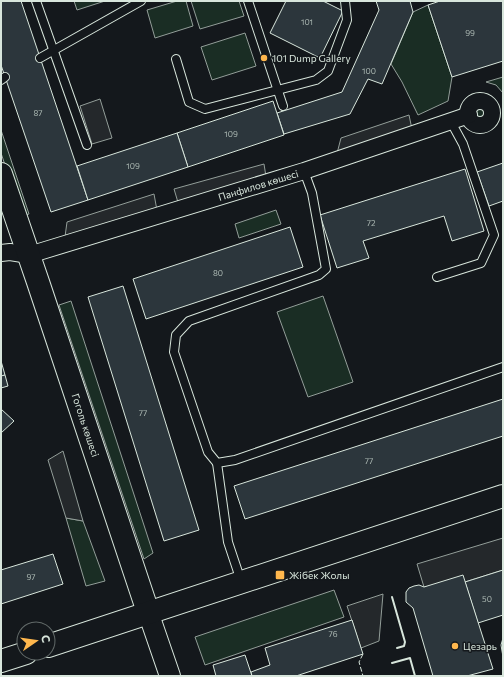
<svg xmlns="http://www.w3.org/2000/svg" width="504" height="677" viewBox="0 0 504 677" font-family="Commissioner,sans-serif">
<rect width="100%" height="100%" fill="#14181c"/>
<g fill="#1a2d24" stroke="#939e99">
<path d="M74 1H105L77 10Z"/>
<path d="M177 1H186L193 26 155 38 147 10Z"/>
<path d="M191 1H239L244 16 200 29Z"/>
<path d="M428 5 452 77 448 101 418 115 402 82 391 64 413 12Z"/>
<path d="M245 33 256 66 212 80 201 47Z"/>
<path d="M503 77V93L496 85 486 82Z"/>
<circle cx="480" cy="113" r="10"/>
<path d="M1 130 29 214 22 216 1 153Z"/>
<path d="M276 210 281 224 239 238 235 224Z"/>
<path d="M323 296 353 382 308 397 277 312Z"/>
<path d="M71 301 153 553 144 559 59 305Z"/>
<path d="M66 518 83 521 105 581 86 586Z"/>
<path d="M334 590 344 617 205 665 195 637Z"/>
</g>
<g fill="#24282b" stroke="#939e99">
<path d="M100 99 112 138 92 144 80 106Z"/>
<path d="M409 115 413 134 335 161 341 138Z"/>
<path d="M264 164 267 183 180 209 174 189Z"/>
<path d="M154 194 158 216 64 244 67 222Z"/>
<path d="M63 451 83 521 66 518 48 460Z"/>
<path d="M503 538V570L465 582 424 587 417 564Z"/>
<path d="M383 594 379 641 361 648 347 606Z"/>
</g>
<g fill="#2c363c" stroke="#d8e6dc">
<path d="M1 1H21L88 200 51 212 1 65Z"/>
<path d="M286 1H323L343 11 320 58 270 33Z"/>
<path d="M376 1H410L413 12 382 84 368 79 350 114 284 134 277 113 342 92 379 10Z"/>
<path d="M440 1H503V61L452 77 428 5Z"/>
<path d="M273 101 284 135 188 167 177 133Z"/>
<path d="M177 133 188 167 88 200 77 166Z"/>
<path d="M503 163V201L489 206 477 172Z"/>
<path d="M465 169 484 231 452 241 444 216 363 241 369 258 337 268 320 215Z"/>
<path d="M290 227 303 267 146 319 133 279Z"/>
<path d="M123 286 199 530 164 541 88 297Z"/>
<path d="M1 361 5 375 1 376Z"/>
<path d="M5 375 8 386 1 388V376Z"/>
<path d="M503 399V436L245 519 234 486Z"/>
<path d="M1 409 14 421 1 433Z"/>
<path d="M53 554 63 584 1 604V570Z"/>
<path d="M503 570V615L478 623 465 582Z"/>
<path d="M463 575 493 669 467 676H433L413 608 406 602V592L409 588 414 586 419 585 424 587Z"/>
<path d="M352 620 363 654 296 676H252L251 672 270 665 265 648Z"/>
<path d="M503 638V657L501 645Z"/>
<path d="M245 655 252 676H216L213 665Z"/>
</g>
<g fill="none" stroke-linecap="round" stroke-linejoin="round">
<g stroke="#d8e6dc" stroke-width="10">
<g id="service">
<path d="M36 1 87 145"/>
<path d="M248 1 283 106"/>
<path d="M40 58 141 1"/>
<path d="M176 59 189 102 205 109 316 80 328 71 347 20 345 1"/>
<path d="M1 80 5 77"/>
<path d="M304 171 312 193 326 269 319 275 189 321 176 335 174 352 208 452 217 463 235 460 503 367"/>
<path d="M437 277 481 263 494 235 463 144 451 122"/>
<path d="M217 463 228 542 241 581"/>
</g>
</g>
<g stroke="#d8e6dc" stroke-width="18">
<g id="minor">
<circle cx="480" cy="113" r="12"/>
<path id="s1" d="M1 253 10 252 29 255 304 171 469 115"/>
</g>
</g>
<g stroke="#d8e6dc" stroke-width="22">
<path id="tertiary" d="M148 612 170 676"/>
</g>
<g stroke="#d8e6dc" stroke-width="24">
<g id="secondary">
<path id="s2" d="M1 174 38 282 148 612"/>
<path d="M48 646 503 496"/>
<path d="M1 661 26 653"/>
</g>
</g>
<use href="#service" stroke="#14181c" stroke-width="8"/>
<use href="#minor" stroke="#14181c" stroke-width="16"/>
<use href="#tertiary" stroke="#14181c" stroke-width="20"/>
<use href="#secondary" stroke="#14181c" stroke-width="22"/>
<path stroke="#d8e6dc" stroke-width="1" stroke-dasharray="5 2" stroke-linecap="butt" d="M363 654 359 662 363 676"/>
<g stroke="#d8e6dc" stroke-width="2">
<path d="M392 597 405 642 404 646 397 648"/>
<path d="M392 663 410 658 415 676"/>
</g>
</g>
<g fill="#ffb74d" stroke="#14181c" stroke-width="1.5">
<circle cx="264" cy="58" r="4"/>
<rect x="275" y="570" width="10" height="10" rx="2"/>
<circle cx="455" cy="646" r="4"/>
</g>
<g text-anchor="middle" stroke-width="3" stroke-linejoin="round" paint-order="stroke">
<g font-size="8" fill="#adbab4">
<text x="307" y="25">101</text>
<text x="470" y="36">99</text>
<text x="369" y="74">100</text>
<text x="38" y="116">87</text>
<text x="231" y="137">109</text>
<text x="133" y="169">109</text>
<text x="371" y="226">72</text>
<text x="218" y="276">80</text>
<text x="143" y="416">77</text>
<text x="369" y="464">77</text>
<text x="31" y="580">97</text>
<text x="487" y="602">50</text>
<text x="333" y="637">76</text>
</g>
<g font-size="10" fill="#d8e6dc" stroke="#14181c" text-anchor="start">
<text x="272" y="62">101 Dump Gallery</text>
<text x="289" y="579">Жібек Жолы</text>
<text x="463" y="650">Цезарь</text>
</g>
<g font-size="10" fill="#d8e6dc" stroke="#14181c">
<text dy="4" stroke="none"><textPath href="#s1" startOffset="268">Панфилов көшесі</textPath></text>
<text dy="4" stroke="none"><textPath href="#s2" startOffset="265">Гоголь көшесі</textPath></text>
</g>
</g>
<rect width="504" height="677" fill="none" stroke="#d8e6dc" stroke-width="4"/>
<g transform="translate(36 641) rotate(77)"><circle r="19" fill="#14181c" stroke="#626a69"/>
<path d="M0-3L7 15L0 10L-7 15Z" fill="#ffb74d"/>
<text y="-6" font-size="11" font-weight="bold" text-anchor="middle" fill="#d8e6dc">С</text>
</g>
</svg>
